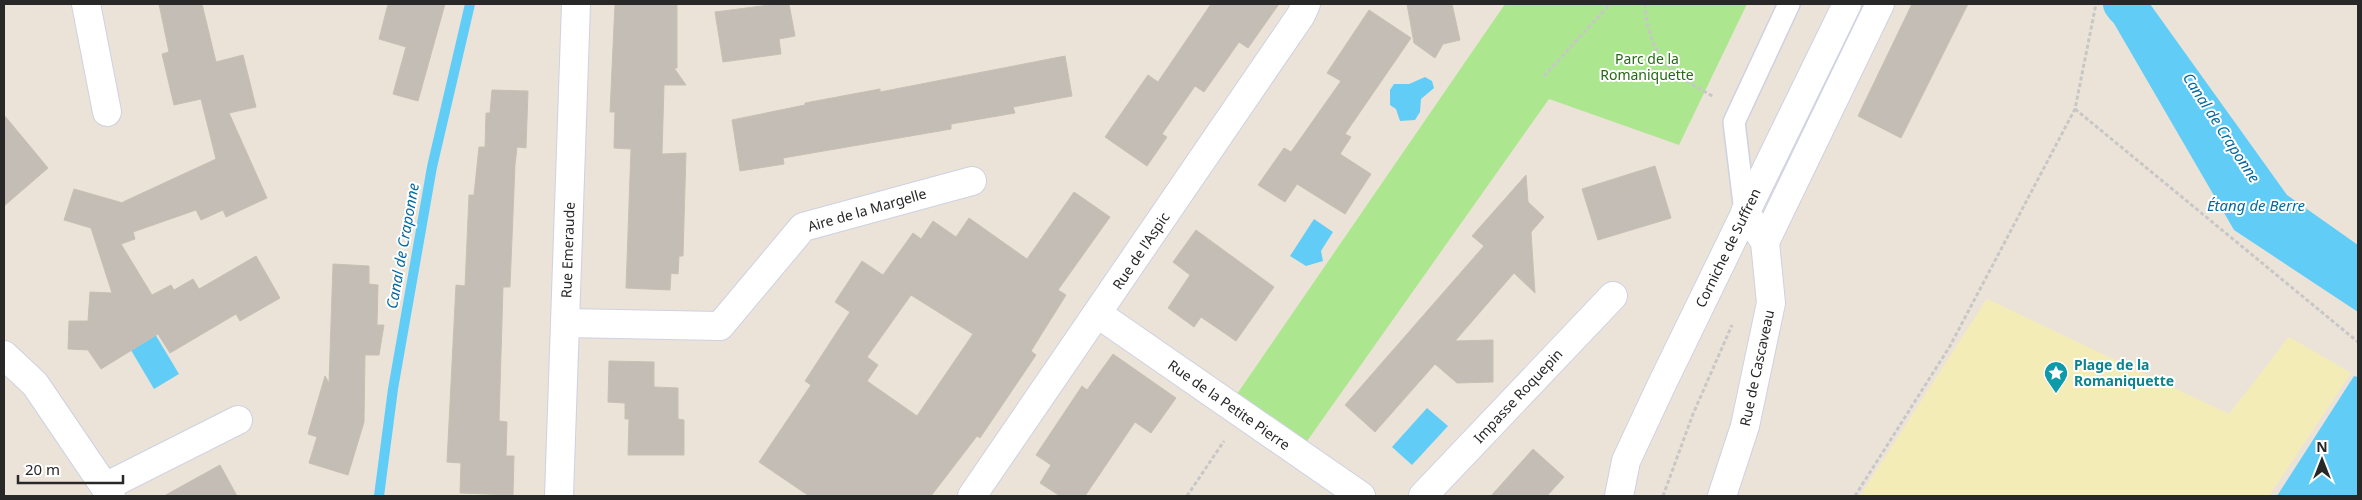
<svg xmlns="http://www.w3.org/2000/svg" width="2362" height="500" viewBox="0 0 2362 500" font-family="'Noto Sans',sans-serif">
<rect width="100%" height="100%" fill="#ece3d8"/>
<path fill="#ace78f" d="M1505 4H1747L1679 145 1549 99 1305 444 1237 394Z"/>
<path fill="#f4ecb7" d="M1987 299 2229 414 2289 337 2351 373 2269 496H1860Z"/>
<g fill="#61cdf7">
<path d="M2140 4H2150L2287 195 2358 245V312L2234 230 2112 20Z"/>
<path d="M1425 77 1432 81 1434 88 1421 99 1420 112 1415 120 1400 121 1396 109 1390 105V90L1394 84H1409Z"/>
<path d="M1314 219 1333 232 1321 251 1323 261 1306 266 1290 256Z"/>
<path d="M152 329 179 374 154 389 122 335Z"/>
<path d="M2354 376 2358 377V496H2277Z"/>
<path d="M1427 408 1448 426 1412 465 1392 447Z"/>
</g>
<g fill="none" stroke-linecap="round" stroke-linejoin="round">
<path stroke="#61cdf7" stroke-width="10" d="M379 496 393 389 432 167 470 4"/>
<path stroke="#61cdf7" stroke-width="36" d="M2121 4 2124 8"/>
</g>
<g fill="#c3bdb5" stroke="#c7c0b2" fill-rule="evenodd">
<path d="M159 4H202L216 62 243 55 256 107 229 113 267 198 226 217 223 210 201 220 196 210 133 232 135 239 121 244 152 295 171 285 174 290 193 279 199 289 256 256 280 298 240 321 236 314 170 353 158 334 101 369 88 350 68 349 69 321H88L90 292 112 293 91 228 64 220 74 189 123 203V202L216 159 201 99 174 105 162 54 169 52Z"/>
<path d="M388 4H445L418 101 393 94 406 47 379 39Z"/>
<path d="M615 4H677V68H674L686 85H664L662 154 686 153 683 256H679L678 274 671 273 670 290 626 288 631 149 614 148 615 112H610Z"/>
<path d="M777 4H789L795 36 779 39 781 54 723 62 715 12Z"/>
<path d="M1211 4H1279L1248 48 1239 42 1204 92 1195 86 1162 134 1167 137 1147 166 1105 137 1148 75 1158 82Z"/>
<path d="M1407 4H1452L1460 40 1443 44 1435 58 1414 43Z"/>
<path d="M1912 4H1968L1901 138 1858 116Z"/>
<path d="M1369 10 1411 38 1345 134 1351 137 1340 154 1371 174 1345 214 1297 184 1285 202 1258 185 1284 148 1291 152 1341 81 1327 73Z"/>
<path d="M1065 56 1072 96 1013 107 1015 113 951 124V129L783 158 784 164 740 171 732 120 805 105V103L880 89V92Z"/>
<path d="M492 90 528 91 526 148 517 147 515 165 510 287H503L499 421 507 422 506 456H514L513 495 460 493 461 463 447 462 456 285 465 286 469 195H474L479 147H485L486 113H490Z"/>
<path d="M4 115 48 168 4 206Z"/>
<path d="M1655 166 1671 218 1598 240 1582 189Z"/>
<path d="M1526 175 1528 202 1544 217 1531 232 1535 293 1514 273 1455 341 1493 340V382L1457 383 1435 364 1375 432 1345 405 1484 246 1472 236Z"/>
<path d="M1074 192 1110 217 1058 290 1066 295 1031 351 1036 355 980 438 977 436 931 496H809L759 462 811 385 805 381 850 312 835 302 862 261 883 275 913 233 921 239 933 221 956 237 969 218 1027 259ZM911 295 973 334 917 416 867 381 878 365 867 357Z"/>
<path d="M1196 230 1274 287 1236 341 1201 317 1194 327 1168 308 1190 275 1173 262Z"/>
<path d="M333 264 369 266V284L378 285 377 325H384L379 355H365L364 422 348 475 309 463 317 437 308 434 325 376 329 383Z"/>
<path d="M1113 354 1176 398 1151 433 1135 422 1085 496H1060L1040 483 1051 465 1036 455 1082 386 1087 390Z"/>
<path d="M609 361 654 362V387L678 388V419L684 420V455H628L629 419H625V403L608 402Z"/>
<path d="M1533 449 1564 477 1547 496H1491Z"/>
<path d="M220 465 237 496H164Z"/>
</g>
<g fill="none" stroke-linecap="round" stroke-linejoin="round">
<g stroke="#cdd1e2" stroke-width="24">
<path id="lane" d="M1745 212 1734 122 1789 4"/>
</g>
<g stroke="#cdd1e2" stroke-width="30">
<g id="street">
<path d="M86 4 107 112"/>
<path d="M1765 242 1880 4"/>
<path d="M1098 314 1361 496"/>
<path d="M566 323 720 326 803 227 972 181"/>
<path d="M4 355 35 384 111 496"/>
<path d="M105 487 238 420"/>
<path d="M559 496 576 4"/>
<path d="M972 496 1301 15 1306 4"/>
<path d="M1423 496 1613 296"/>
<path d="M1722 496 1745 426 1771 303 1765 242 1745 212"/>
</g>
</g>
<g stroke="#cdd1e2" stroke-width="30">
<path id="secondary" d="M1619 496 1626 461 1661 386 1847 4"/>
</g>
<g stroke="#c7c7c7" stroke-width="3" stroke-dasharray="4 2.5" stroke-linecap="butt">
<path d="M1645 4C1645 20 1652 47 1663 60 1675 76 1697 87 1714 97"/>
<path d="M1544 76 1610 4"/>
<path d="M2075 109 2358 342"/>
<path d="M1187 496 1224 441"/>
<path d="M1663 496 1693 414 1732 325"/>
<path d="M1855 496 1950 346 2075 109 2096 4"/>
</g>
<use href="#lane" stroke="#fff" stroke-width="21"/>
<use href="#street" stroke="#fff" stroke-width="28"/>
<use href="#secondary" stroke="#fff" stroke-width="28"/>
</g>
<defs>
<g id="sight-pin" transform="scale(1.25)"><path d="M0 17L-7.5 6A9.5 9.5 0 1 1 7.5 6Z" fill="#0f9aa8" stroke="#fff"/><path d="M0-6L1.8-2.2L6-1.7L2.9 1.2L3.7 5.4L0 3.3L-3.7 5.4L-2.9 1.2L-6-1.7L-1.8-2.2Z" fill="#fff"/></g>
</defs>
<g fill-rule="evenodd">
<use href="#sight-pin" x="2056" y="373"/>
</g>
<g text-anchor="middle" stroke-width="4" stroke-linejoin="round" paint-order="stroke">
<g font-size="14" fill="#246914" stroke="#fff">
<text x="1647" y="64">Parc de la<tspan x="1647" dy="16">Romaniquette</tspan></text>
</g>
<g font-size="14" fill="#282828" stroke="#fff">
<text transform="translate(867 210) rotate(-16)" y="5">Aire de la Margelle</text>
<text transform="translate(1728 248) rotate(-64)" y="5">Corniche de Suffren</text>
<text transform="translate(568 250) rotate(-88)" y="5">Rue Emeraude</text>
<text transform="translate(1141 251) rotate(-56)" y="5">Rue de l'Aspic</text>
<text transform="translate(1757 368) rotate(-78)" y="5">Rue de Cascaveau</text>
<text transform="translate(1518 396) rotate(-47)" y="5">Impasse Roquepin</text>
<text transform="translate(1229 405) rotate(35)" y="5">Rue de la Petite Pierre</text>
</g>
<g font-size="14" font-weight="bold" fill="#0d838f" stroke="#fff" text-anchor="start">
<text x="2074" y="370">Plage de la<tspan x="2074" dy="16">Romaniquette</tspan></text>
</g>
<g font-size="15" font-style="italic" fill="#0368a0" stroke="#fff">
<text transform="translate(2221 128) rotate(57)" y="5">Canal de Craponne</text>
<text x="2256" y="211">Étang de Berre</text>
<text transform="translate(403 246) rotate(-80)" y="5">Canal de Craponne</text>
</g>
</g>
<rect width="2362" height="500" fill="none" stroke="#282828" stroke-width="10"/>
<g transform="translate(2322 460)" stroke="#ffffff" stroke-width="4" paint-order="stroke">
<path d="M0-4L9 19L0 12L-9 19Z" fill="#282828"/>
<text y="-8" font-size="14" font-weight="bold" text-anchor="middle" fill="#282828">N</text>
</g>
<path d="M18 475v8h105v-8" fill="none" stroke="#282828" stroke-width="2.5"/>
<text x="25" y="475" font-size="15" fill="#282828" stroke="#ffffff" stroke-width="4" paint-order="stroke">20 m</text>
</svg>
